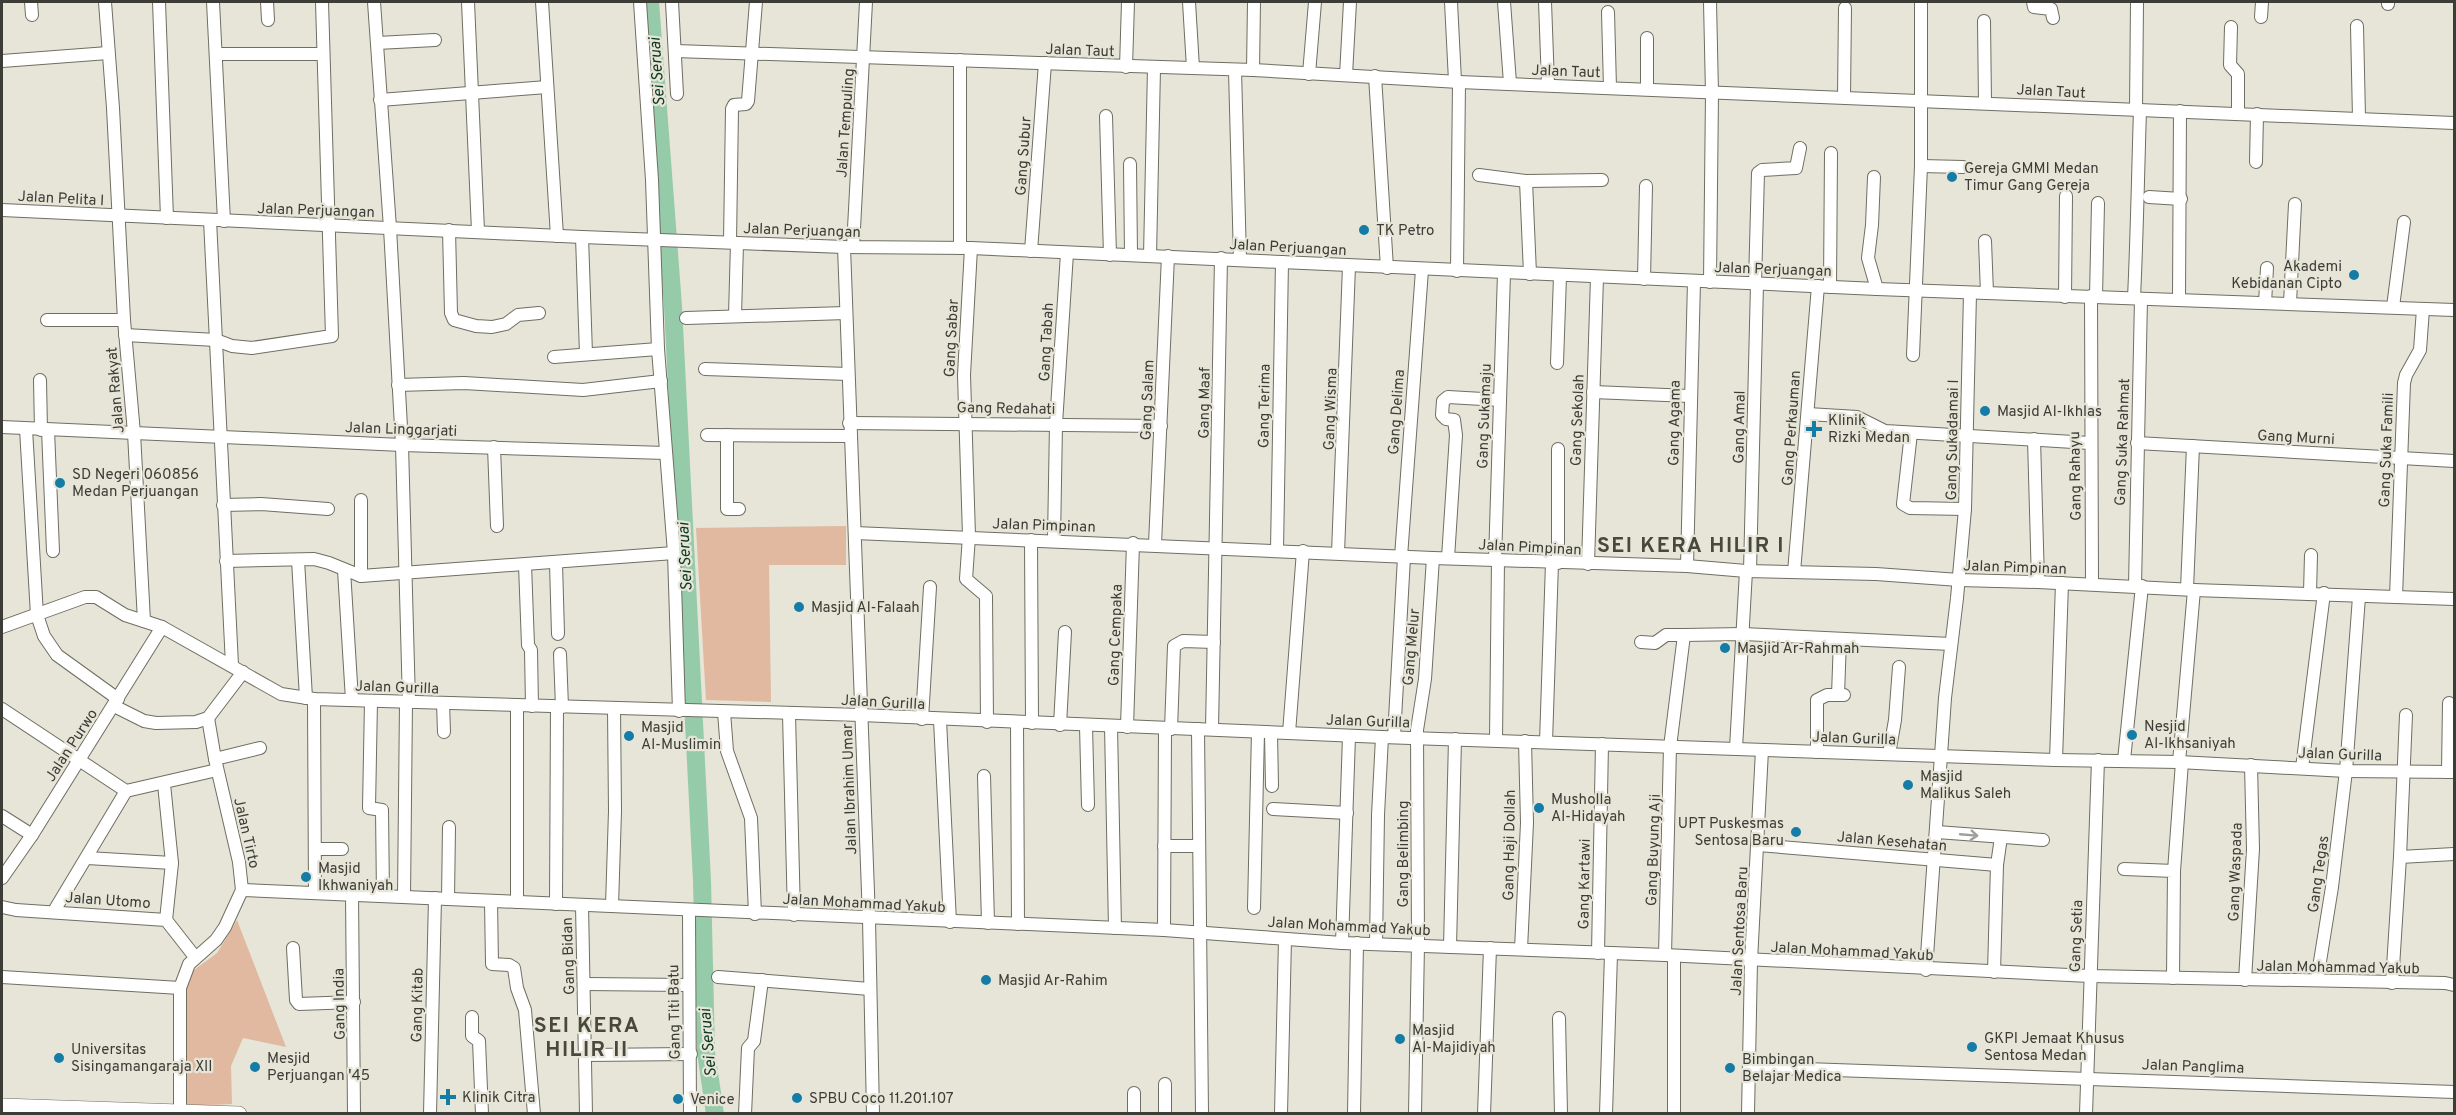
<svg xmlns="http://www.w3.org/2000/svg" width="2456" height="1115" viewBox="0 0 2456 1115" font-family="Overpass,sans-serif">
<rect width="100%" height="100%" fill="#e6e5d7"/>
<g fill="#e0b9a0">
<path d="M846 526V565H769L771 702 706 700 696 528Z"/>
<path d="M237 920 286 1047 243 1038 231 1066 232 1104 186 1106V976L217 953Z"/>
</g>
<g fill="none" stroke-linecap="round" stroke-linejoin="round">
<path stroke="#95cba8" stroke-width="18" d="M650 2 673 306 702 881 706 1052 715 1114"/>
<g stroke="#6f6e62" stroke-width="14">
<g id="minor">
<path d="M31 2 32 15"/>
<path d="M105 2 113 108 124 320 134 433 144 621"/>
<path d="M159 2 167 218"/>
<path d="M213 2 224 221"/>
<path d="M267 2 268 20"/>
<path d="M374 2 390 228 402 445 409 703"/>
<path d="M468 2 478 231"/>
<path d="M542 2 557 236"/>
<path d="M640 2 652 180 658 349 674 553 679 711"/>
<path d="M672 2 677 94"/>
<path d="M1189 2 1193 68"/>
<path d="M1451 2 1455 81"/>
<path d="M1504 2 1510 83"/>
<path d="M1545 2 1548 84"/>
<path d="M2033 2 2034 7 2051 9 2053 18"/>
<path d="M2388 2V4"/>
<path d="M1608 12 1610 88"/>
<path d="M2261 17 2262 2"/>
<path d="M1984 21 1985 103"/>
<path d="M2357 26 2359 118"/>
<path d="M2231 27 2230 65 2238 74V113"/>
<path d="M1647 38V89"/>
<path d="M377 43 435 40"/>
<path d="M675 51 1253 70 1459 82 2454 123"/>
<path d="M216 54H322"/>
<path d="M2 61 108 53"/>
<path d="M1126 67 1128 2"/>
<path d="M1235 70 1240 259"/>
<path d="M1253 70 1254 2"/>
<path d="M1309 74 1315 2"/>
<path d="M1346 75 1350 2"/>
<path d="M1375 76 1387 268"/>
<path d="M1844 97 1845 8"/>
<path d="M380 100 547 87"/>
<path d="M2136 110 2137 2"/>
<path d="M1106 116 1110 255"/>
<path d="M2256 162 2257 114"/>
<path d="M1130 164 1131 255"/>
<path d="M1921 166 1963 167"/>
<path d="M1479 175 1526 181"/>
<path d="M1874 177 1872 225 1868 258 1877 289"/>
<path d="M2149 197 2181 199"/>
<path d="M2 210 582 237 844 247 971 248 1877 289 2454 310"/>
<path d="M210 220 232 665"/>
<path d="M449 230 451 313 454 320 476 326 492 327 506 324 518 315 539 313"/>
<path d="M582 237 586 354"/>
<path d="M1985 241 1987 293"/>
<path d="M730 242 732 109 734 105 746 104 748 101 756 2"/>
<path d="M844 247 869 919 873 1114"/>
<path d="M853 247 866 2"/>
<path d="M960 248V60"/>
<path d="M971 248 964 375 969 536 966 579 986 596 987 722"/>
<path d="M1031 251 1045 63"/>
<path d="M1150 256 1154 68"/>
<path d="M1457 271 1459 82"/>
<path d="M1530 274 1526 181 1602 180"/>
<path d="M1644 279 1646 186"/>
<path d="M1710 282 1712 93 1710 2"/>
<path d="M1755 283 1758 173 1762 170 1796 168 1800 148"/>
<path d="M1830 287 1831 153"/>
<path d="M2091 296 2092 584"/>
<path d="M2065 297 2066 196"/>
<path d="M2096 297 2098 203"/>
<path d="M2134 298C2137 235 2138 173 2140 110"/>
<path d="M2179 299 2180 111"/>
<path d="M2265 303 2267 268"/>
<path d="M2290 303 2295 204"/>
<path d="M2393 307 2404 222"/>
<path d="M735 316 737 243"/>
<path d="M686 318 846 313"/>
<path d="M47 320H124"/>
<path d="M125 335 216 340 232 346 252 348 332 336 322 2"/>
<path d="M1913 355 1921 166V2"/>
<path d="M554 357 658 349"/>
<path d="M1557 363 1560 276"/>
<path d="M705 369 848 374"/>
<path d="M40 380 41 430"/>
<path d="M398 385 464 383 583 390 661 381"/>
<path d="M1593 392 1690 396"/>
<path d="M1808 414 1857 417 1885 431 2090 443"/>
<path d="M849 423 1161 426"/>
<path d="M2 427 402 445 666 453"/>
<path d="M26 429 37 615 44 636 57 655 118 699"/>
<path d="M48 430 53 551"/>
<path d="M1911 433 1903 504 1910 508 1965 509"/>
<path d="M707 435 850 436"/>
<path d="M727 435V509H739"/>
<path d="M2034 439 2038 582"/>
<path d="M2137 443 2454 461"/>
<path d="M494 447 497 526"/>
<path d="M1558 449V563"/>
<path d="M361 500V576"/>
<path d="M223 505 261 504 328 509"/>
<path d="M855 533 1433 558 1687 566 1746 571 1876 574 1959 580 2038 582 2194 590 2454 599"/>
<path d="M1031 540 1032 723"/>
<path d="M1054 540 1056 424 1067 253"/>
<path d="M1155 544 1168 256"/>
<path d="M1277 550 1282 262"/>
<path d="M1338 553 1349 266"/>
<path d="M1401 557 1422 270"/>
<path d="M1448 558 1456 435 1454 420 1446 419 1442 415 1443 401 1448 397 1500 400"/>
<path d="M298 560 306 698"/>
<path d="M1495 560 1504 273"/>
<path d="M226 561 314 559 329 563 361 576 674 553"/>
<path d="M556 563 558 634"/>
<path d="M1588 564 1597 277"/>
<path d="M525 565 528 645 531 650 532 706"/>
<path d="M1687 566 1694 281"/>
<path d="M344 570 352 700"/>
<path d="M1750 571 1757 284"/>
<path d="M1794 572 1818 286"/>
<path d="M2135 586 2141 299"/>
<path d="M2187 589 2193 446"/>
<path d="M2310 593 2311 555"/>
<path d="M2396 597 2404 383 2406 375 2420 350 2423 309"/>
<path d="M2 627 85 597H96L125 615 162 627 281 694 314 699 861 715 1382 737 2056 760 2179 762 2346 771 2454 772"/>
<path d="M1641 642 1655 643 1666 635H1684"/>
<path d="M560 654 562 707"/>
<path d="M1838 695 1840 639"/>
<path d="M314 699 315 893"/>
<path d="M371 701 369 808 382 810 383 896"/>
<path d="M443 703 444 732"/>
<path d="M517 705V902"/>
<path d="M114 706 144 721 156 723 196 722 208 718 243 672"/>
<path d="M2 709 126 791 217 770"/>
<path d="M724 712 727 751 751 818 755 914"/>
<path d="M789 714 794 915"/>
<path d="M922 719 930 587"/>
<path d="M940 720 950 922"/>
<path d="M1017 722 1018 924"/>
<path d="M1060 725 1065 632"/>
<path d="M1086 726 1088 805"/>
<path d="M1111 726 1115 928"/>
<path d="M1127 727 1133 543"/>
<path d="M1171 729 1174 646 1183 641 1214 642"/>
<path d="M1198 729 1202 1114"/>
<path d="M1212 729 1221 258"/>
<path d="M1271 733 1272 786"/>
<path d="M1289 733 1303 551"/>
<path d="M1394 737 1404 557"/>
<path d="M1496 740 1498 560"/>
<path d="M1546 742 1552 563"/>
<path d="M1736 748 1746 571"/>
<path d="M1817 752V700L1827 695H1844"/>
<path d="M1889 754 1895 720 1899 667"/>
<path d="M215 759 260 748"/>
<path d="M2056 760 2062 583"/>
<path d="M2124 760 2142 586"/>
<path d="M2179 762 2194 590"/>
<path d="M2302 768 2324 593"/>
<path d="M2448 772 2449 703"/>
<path d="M984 776 988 923"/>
<path d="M164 784 172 863 166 920"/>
<path d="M1273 809 1347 813"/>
<path d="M2 816 32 835"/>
<path d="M1937 832 2043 840"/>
<path d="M1758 845 1997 865 2001 837"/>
<path d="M1164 846H1198"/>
<path d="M315 849H342"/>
<path d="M2400 857 2406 715"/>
<path d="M87 858 172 863"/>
<path d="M2124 869 2174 871 2173 978"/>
<path d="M2174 871 2182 762"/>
<path d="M2 878 32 835 162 627"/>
<path d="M242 890 1164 930 1342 943 1665 955 2090 976 2445 983 2454 985"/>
<path d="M352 894 354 1114"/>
<path d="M404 897 406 702"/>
<path d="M448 899 449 827"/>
<path d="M491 901 492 964 509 965 514 968 517 988 525 1010 534 1114"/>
<path d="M556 904 557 707"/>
<path d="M582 905 586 1114"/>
<path d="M612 906 615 811 614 708"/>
<path d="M2 907 16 910 166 920 195 957"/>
<path d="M1254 908 1258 732"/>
<path d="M54 911 126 791"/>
<path d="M689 911 690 1114"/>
<path d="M1164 930 1165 729"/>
<path d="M1342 943 1349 736"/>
<path d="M1376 944 1378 815 1382 737"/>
<path d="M1450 947 1455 739"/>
<path d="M293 948 296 1000 299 1004 354 1002"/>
<path d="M1521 949 1527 823 1525 741"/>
<path d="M1598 953 1602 744"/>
<path d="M1665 955 1670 747 1684 635 1743 634 1951 644"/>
<path d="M1674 956V1114"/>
<path d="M1926 970 1945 698 1957 598 1965 509 1970 293"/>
<path d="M1994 972 1997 865"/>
<path d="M2 977 180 988"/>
<path d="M718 977 870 989"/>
<path d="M2245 980 2253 849 2251 765"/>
<path d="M2317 980 2332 887 2346 771 2359 597"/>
<path d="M2392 983 2400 857 2454 854"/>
<path d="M585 984 688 985"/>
<path d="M472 1017V1036L479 1041 482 1114"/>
<path d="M1559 1018 1561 1114"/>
<path d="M585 1055 691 1054"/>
<path d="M1750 1067 2454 1092"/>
<path d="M1165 1084V1114"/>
<path d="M180 1114V988L189 964 216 940 225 927 242 890 239 862 215 759 208 718"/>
<path d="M430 1114 435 898"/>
<path d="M745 1114 748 1048 754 1041 762 980"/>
<path d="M1134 1114V1093"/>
<path d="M1281 1114 1285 939"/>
<path d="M1354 1114 1357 943"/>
<path d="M1415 1114 1418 944 1417 730 1425 679 1433 558"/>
<path d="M1484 1114 1490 948"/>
<path d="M1606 1114 1611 954"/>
<path d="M1748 1114 1751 961 1762 750"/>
<path d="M2086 1114 2098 760"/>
</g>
</g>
<g stroke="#6f6e62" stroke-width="16">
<path id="major" d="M2 1106 239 1114"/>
</g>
<use href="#minor" stroke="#fff" stroke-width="12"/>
<use href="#major" stroke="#fff" stroke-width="15"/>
</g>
<defs><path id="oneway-shaft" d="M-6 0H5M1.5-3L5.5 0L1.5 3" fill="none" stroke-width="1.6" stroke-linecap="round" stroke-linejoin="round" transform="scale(1.5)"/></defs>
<use stroke="#9e9e9b" href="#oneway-shaft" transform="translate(1969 835) rotate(5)"/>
<g fill="#157ca6" stroke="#e6e5d7" stroke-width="2">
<circle cx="1952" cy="177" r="6"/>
<circle cx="1364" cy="230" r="6"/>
<circle cx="2354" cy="275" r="6"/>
<circle cx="1985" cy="411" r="6"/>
<path d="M1811 420h6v6h6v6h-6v6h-6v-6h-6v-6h6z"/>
<circle cx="60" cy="483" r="6"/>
<circle cx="799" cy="607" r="6"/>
<circle cx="1725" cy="648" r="6"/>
<circle cx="2132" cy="735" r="6"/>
<circle cx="629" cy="736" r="6"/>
<circle cx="1908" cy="785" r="6"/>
<circle cx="1539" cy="808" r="6"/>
<circle cx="1796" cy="832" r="6"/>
<circle cx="306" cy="877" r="6"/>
<circle cx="986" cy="980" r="6"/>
<circle cx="1400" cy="1039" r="6"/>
<circle cx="1972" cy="1047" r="6"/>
<circle cx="59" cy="1058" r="6"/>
<circle cx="255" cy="1067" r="6"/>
<circle cx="1730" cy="1068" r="6"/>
<path d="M445 1088h6v6h6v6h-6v6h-6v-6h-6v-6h6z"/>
<circle cx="797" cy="1098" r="6"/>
<circle cx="678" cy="1099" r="6"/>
</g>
<g text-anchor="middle" stroke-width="4.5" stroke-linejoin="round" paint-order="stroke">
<g font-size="15" fill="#3d3d37" stroke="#e6e5d7">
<text transform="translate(1080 50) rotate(2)" y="5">Jalan Taut</text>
<text transform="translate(1566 71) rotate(2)" y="5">Jalan Taut</text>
<text transform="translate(2051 91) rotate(3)" y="5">Jalan Taut</text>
<text transform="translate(845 123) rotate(-86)" y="5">Jalan Tempuling</text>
<text transform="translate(1023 156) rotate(-86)" y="5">Gang Subur</text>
<text transform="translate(61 198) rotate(3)" y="5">Jalan Pelita I</text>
<text transform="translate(316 210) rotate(2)" y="5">Jalan Perjuangan</text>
<text transform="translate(802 230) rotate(2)" y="5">Jalan Perjuangan</text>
<text transform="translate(1288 247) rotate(3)" y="5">Jalan Perjuangan</text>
<text transform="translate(1773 269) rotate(2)" y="5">Jalan Perjuangan</text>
<text transform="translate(951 338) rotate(-87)" y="5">Gang Sabar</text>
<text transform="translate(1046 342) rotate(-87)" y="5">Gang Tabah</text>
<text transform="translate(115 390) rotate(-95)" y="5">Jalan Rakyat</text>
<text transform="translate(1147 400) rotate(-88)" y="5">Gang Salam</text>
<text transform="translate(1204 403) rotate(-89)" y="5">Gang Maaf</text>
<text transform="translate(1264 406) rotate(-89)" y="5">Gang Terima</text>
<text transform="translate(1006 408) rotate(1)" y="5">Gang Redahati</text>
<text transform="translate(1330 409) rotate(-88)" y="5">Gang Wisma</text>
<text transform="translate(1396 412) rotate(-86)" y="5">Gang Delima</text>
<text transform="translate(1484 416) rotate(-88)" y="5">Gang Sukamaju</text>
<text transform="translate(1577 420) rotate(-88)" y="5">Gang Sekolah</text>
<text transform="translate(1674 423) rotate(-89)" y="5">Gang Agama</text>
<text transform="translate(1739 427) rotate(-89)" y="5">Gang Amal</text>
<text transform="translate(1791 428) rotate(-86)" y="5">Gang Perkauman</text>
<text transform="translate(401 429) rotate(2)" y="5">Jalan Linggarjati</text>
<text transform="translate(2296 437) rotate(3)" y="5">Gang Murni</text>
<text transform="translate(1952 440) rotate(-89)" y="5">Gang Sukadamai I</text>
<text transform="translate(2122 442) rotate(-88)" y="5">Gang Suka Rahmat</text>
<text transform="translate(2386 450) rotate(-88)" y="5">Gang Suka Famili</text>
<text transform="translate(2075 476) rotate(-91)" y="5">Gang Rahayu</text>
<text transform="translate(1044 525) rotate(2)" y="5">Jalan Pimpinan</text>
<text transform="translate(1530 547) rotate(3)" y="5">Jalan Pimpinan</text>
<text transform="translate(2015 567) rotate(2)" y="5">Jalan Pimpinan</text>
<text transform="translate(1115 635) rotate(-88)" y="5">Gang Cempaka</text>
<text transform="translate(1411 647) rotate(-85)" y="5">Gang Melur</text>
<text transform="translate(397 687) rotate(2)" y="5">Jalan Gurilla</text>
<text transform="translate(883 702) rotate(3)" y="5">Jalan Gurilla</text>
<text transform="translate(1368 721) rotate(2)" y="5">Jalan Gurilla</text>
<text transform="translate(1854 738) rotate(2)" y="5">Jalan Gurilla</text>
<text transform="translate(71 745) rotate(-57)" y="5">Jalan Purwo</text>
<text transform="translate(2340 754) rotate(2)" y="5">Jalan Gurilla</text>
<text transform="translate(849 789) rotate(-92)" y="5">Jalan Ibrahim Umar</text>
<text transform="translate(247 833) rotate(77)" y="5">Jalan Tirto</text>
<text transform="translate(1892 841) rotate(5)" y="5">Jalan Kesehatan</text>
<text transform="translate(1509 845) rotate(-89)" y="5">Gang Haji Dollah</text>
<text transform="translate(1653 850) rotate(-88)" y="5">Gang Buyung Aji</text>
<text transform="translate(1403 854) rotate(-90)" y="5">Gang Belimbing</text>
<text transform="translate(2235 872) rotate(-88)" y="5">Gang Waspada</text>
<text transform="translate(2318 874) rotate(-82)" y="5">Gang Tegas</text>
<text transform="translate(1584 884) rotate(-89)" y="5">Gang Kartawi</text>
<text transform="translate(108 900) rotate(4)" y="5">Jalan Utomo</text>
<text transform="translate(864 903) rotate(3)" y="5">Jalan Mohammad Yakub</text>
<text transform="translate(1349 926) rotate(3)" y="5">Jalan Mohammad Yakub</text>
<text transform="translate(1739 931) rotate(-87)" y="5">Jalan Sentosa Baru</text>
<text transform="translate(2076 936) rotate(-88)" y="5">Gang Setia</text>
<text transform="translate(1852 951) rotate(3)" y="5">Jalan Mohammad Yakub</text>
<text transform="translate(568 956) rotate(-92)" y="5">Gang Bidan</text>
<text transform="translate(2338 967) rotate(1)" y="5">Jalan Mohammad Yakub</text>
<text transform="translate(339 1004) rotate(-91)" y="5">Gang India</text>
<text transform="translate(417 1005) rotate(-89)" y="5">Gang Kitab</text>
<text transform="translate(674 1012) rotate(-91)" y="5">Gang Titi Batu</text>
<text transform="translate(2193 1066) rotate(2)" y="5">Jalan Panglima</text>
</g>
<g font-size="15" fill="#3d3d37" stroke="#e6e5d7" text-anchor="start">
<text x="1964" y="173">Gereja GMMI Medan<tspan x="1964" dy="17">Timur Gang Gereja</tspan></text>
<text x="1376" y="235">TK Petro</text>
<text x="2342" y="271" text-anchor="end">Akademi<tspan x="2342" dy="17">Kebidanan Cipto</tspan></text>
<text x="1997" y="416">Masjid Al-Ikhlas</text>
<text x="1828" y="425">Klinik<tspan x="1828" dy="17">Rizki Medan</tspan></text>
<text x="72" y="479">SD Negeri 060856<tspan x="72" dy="17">Medan Perjuangan</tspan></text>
<text x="811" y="612">Masjid Al-Falaah</text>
<text x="1737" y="653">Masjid Ar-Rahmah</text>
<text x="2144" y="731">Nesjid<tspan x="2144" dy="17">Al-Ikhsaniyah</tspan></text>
<text x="641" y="732">Masjid<tspan x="641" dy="17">Al-Muslimin</tspan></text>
<text x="1920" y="781">Masjid<tspan x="1920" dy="17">Malikus Saleh</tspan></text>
<text x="1551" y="804">Musholla<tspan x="1551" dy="17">Al-Hidayah</tspan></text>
<text x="1784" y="828" text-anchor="end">UPT Puskesmas<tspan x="1784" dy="17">Sentosa Baru</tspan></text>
<text x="318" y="873">Masjid<tspan x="318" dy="17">Ikhwaniyah</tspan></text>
<text x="998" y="985">Masjid Ar-Rahim</text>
<text x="1412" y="1035">Masjid<tspan x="1412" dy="17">Al-Majidiyah</tspan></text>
<text x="1984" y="1043">GKPI Jemaat Khusus<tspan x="1984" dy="17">Sentosa Medan</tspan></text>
<text x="71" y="1054">Universitas<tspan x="71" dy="17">Sisingamangaraja XII</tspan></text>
<text x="267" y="1063">Mesjid<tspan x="267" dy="17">Perjuangan '45</tspan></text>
<text x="1742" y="1064">Bimbingan<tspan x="1742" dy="17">Belajar Medica</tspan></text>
<text x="462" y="1102">Klinik Citra</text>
<text x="809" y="1103">SPBU Coco 11.201.107</text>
<text x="690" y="1104">Venice</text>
</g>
<g font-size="16" font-style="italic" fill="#0c3821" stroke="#e6e5d7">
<text transform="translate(656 72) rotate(-94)" y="6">Sei Seruai</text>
<text transform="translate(684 557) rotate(-93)" y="6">Sei Seruai</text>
<text transform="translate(707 1043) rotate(-95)" y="6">Sei Seruai</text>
</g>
<g font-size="21" font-weight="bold" letter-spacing="1.5" fill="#49483d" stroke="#e6e5d7">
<text x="1691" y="552">SEI KERA HILIR I</text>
<text x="587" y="1032">SEI KERA<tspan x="587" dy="24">HILIR II</tspan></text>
</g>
</g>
<rect width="2456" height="1115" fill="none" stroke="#3d3d37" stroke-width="6"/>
</svg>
